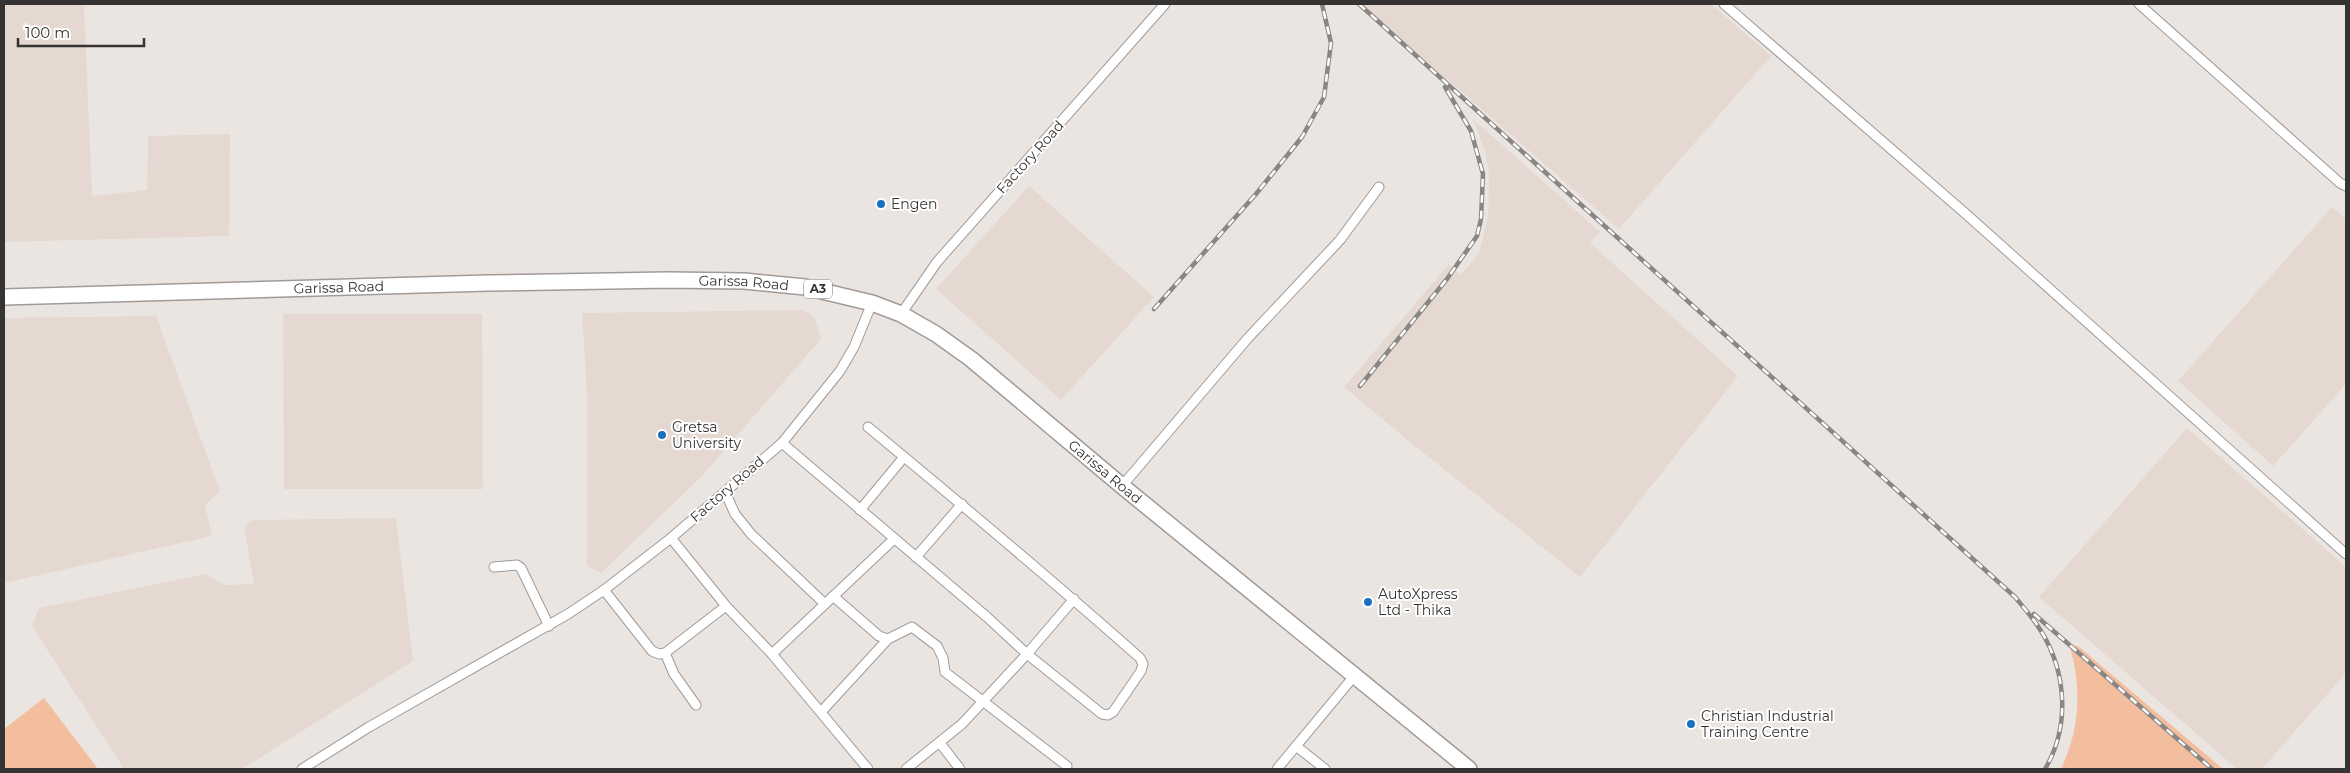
<svg xmlns="http://www.w3.org/2000/svg" width="2350" height="773" viewBox="0 0 2350 773" font-family="Montserrat,sans-serif">
<rect width="100%" height="100%" fill="#ebe5e2"/>
<g fill="#e5d8d1">
<path d="M4 4H84L92 196 147 190 148 136 230 134 229 236 4 242Z"/>
<path d="M1361 4H1711L1771 56 1619 229Z"/>
<path d="M1473 119 1600 232 1590 243 1738 376 1580 577 1411 443 1344 387 1449 264 1461 275 1479 253 1488 217 1489 176 1485 150Z"/>
<path d="M1029 186 1154 297 1061 400 936 289Z"/>
<path d="M2332 207 2346 219V384L2273 466 2178 381Z"/>
<path d="M801 310 810 314 815 319 821 339 702 476 601 573 587 566V395L582 313Z"/>
<path d="M283 314H482L483 489H284Z"/>
<path d="M156 316 220 491 205 505 212 536 4 583V318Z"/>
<path d="M2187 428 2346 567V673L2262 769H2237L2039 597Z"/>
<path d="M396 518 413 661 242 769H124L32 626 39 608 205 574 224 585 254 584 244 527 253 520Z"/>
</g>
<g fill="#f2be9e">
<path d="M2078 646 2223 769H2061C2080 729 2082 689 2070 647Z"/>
<path d="M44 698 98 769H4V729Z"/>
</g>
<g fill="none" stroke-linecap="round" stroke-linejoin="round">
<g stroke="#a09b98" stroke-width="11">
<g id="minor">
<path d="M1724 4 1966 214 2346 554"/>
<path d="M2139 4 2340 183 2346 186"/>
<path d="M901 314 937 262 1165 4"/>
<path d="M868 427C960 503 1051 579 1140 658L1143 664 1141 671 1113 712 1108 715 1102 714 1027 654 1074 599"/>
<path d="M782 443 987 617 1027 654 962 724 906 769"/>
<path d="M1122 486 1248 338 1340 240 1379 187"/>
<path d="M725 492 735 514 751 534 825 604"/>
<path d="M860 510 904 457"/>
<path d="M671 538 726 606 772 654 868 769"/>
<path d="M916 557 962 504"/>
<path d="M494 567 517 565 521 568 549 626"/>
<path d="M604 590 652 651 659 654 665 653 726 606"/>
<path d="M833 596 879 636 888 639"/>
<path d="M665 653 674 674 696 705"/>
<path d="M772 654 894 539"/>
<path d="M821 712 888 639 912 627 937 646 943 658 945 672 1067 766"/>
<path d="M940 743 960 769"/>
<path d="M1296 746 1325 769"/>
<path d="M302 769 369 727 568 614 604 590 671 538 782 443 840 371 854 347 872 303"/>
<path d="M1277 769 1355 675"/>
</g>
</g>
<g stroke="#a09b98" stroke-width="18">
<g id="trunk">
<path id="s1" d="M4 297 488 283 668 280 744 281 805 287 872 303 901 314 936 334 971 359 1122 486 1469 769"/>
</g>
</g>
<use href="#minor" stroke="#fff" stroke-width="9"/>
<use href="#trunk" stroke="#fff" stroke-width="15"/>
<g stroke="#8a8684" stroke-width="4.5">
<g id="rail">
<path d="M1359 4 2015 597C2024 608 2034 619 2041 631 2067 673 2070 727 2045 769"/>
<path d="M1154 309 1256 194 1302 137 1324 97 1331 43 1322 4"/>
<path d="M1360 386 1447 279 1477 236 1481 219 1483 174 1471 131 1445 87"/>
<path d="M2034 614 2212 769"/>
</g>
</g>
<use href="#rail" stroke="#fff" stroke-width="2.5" stroke-dasharray="8" stroke-linecap="butt"/>
</g>
<g fill="#1c70be" stroke="#fff" stroke-width="2">
<circle cx="881" cy="204" r="5"/>
<circle cx="662" cy="435" r="5"/>
<circle cx="1368" cy="602" r="5"/>
<circle cx="1691" cy="724" r="5"/>
</g>
<g text-anchor="middle" stroke-width="4" stroke-linejoin="round" paint-order="stroke">
<rect fill="#fff" stroke="#727170" stroke-width="1" x="804" y="279.5" width="28" height="19" rx="4"/>
<g font-size="12" font-weight="bold" fill="#363433">
<text x="818" y="293">A3</text>
</g>
<g font-size="14" fill="#363433" stroke="#fff">
<text transform="translate(1030 157) rotate(-48)" y="5">Factory Road</text>
<text dy="5" stroke="none"><textPath href="#s1" startOffset="740">Garissa Road</textPath></text>
<text dy="5" stroke="none"><textPath href="#s1" startOffset="335">Garissa Road</textPath></text>
<text dy="5" stroke="none"><textPath href="#s1" startOffset="1160">Garissa Road</textPath></text>
<text transform="translate(727 489) rotate(-41)" y="5">Factory Road</text>
</g>
<g font-size="14" fill="#363433" stroke="#fff" text-anchor="start">
<text x="891" y="209">Engen</text>
<text x="672" y="432">Gretsa<tspan x="672" dy="16">University</tspan></text>
<text x="1378" y="599">AutoXpress<tspan x="1378" dy="16">Ltd - Thika</tspan></text>
<text x="1701" y="721">Christian Industrial<tspan x="1701" dy="16">Training Centre</tspan></text>
</g>
</g>
<rect width="2350" height="773" fill="none" stroke="#363433" stroke-width="10"/>
<path d="M18 38v8h126v-8" fill="none" stroke="#363433" stroke-width="2.5"/>
<text x="25" y="38" font-size="15" fill="#363433" stroke="#ffffff" stroke-width="4" paint-order="stroke">100 m</text>
</svg>
